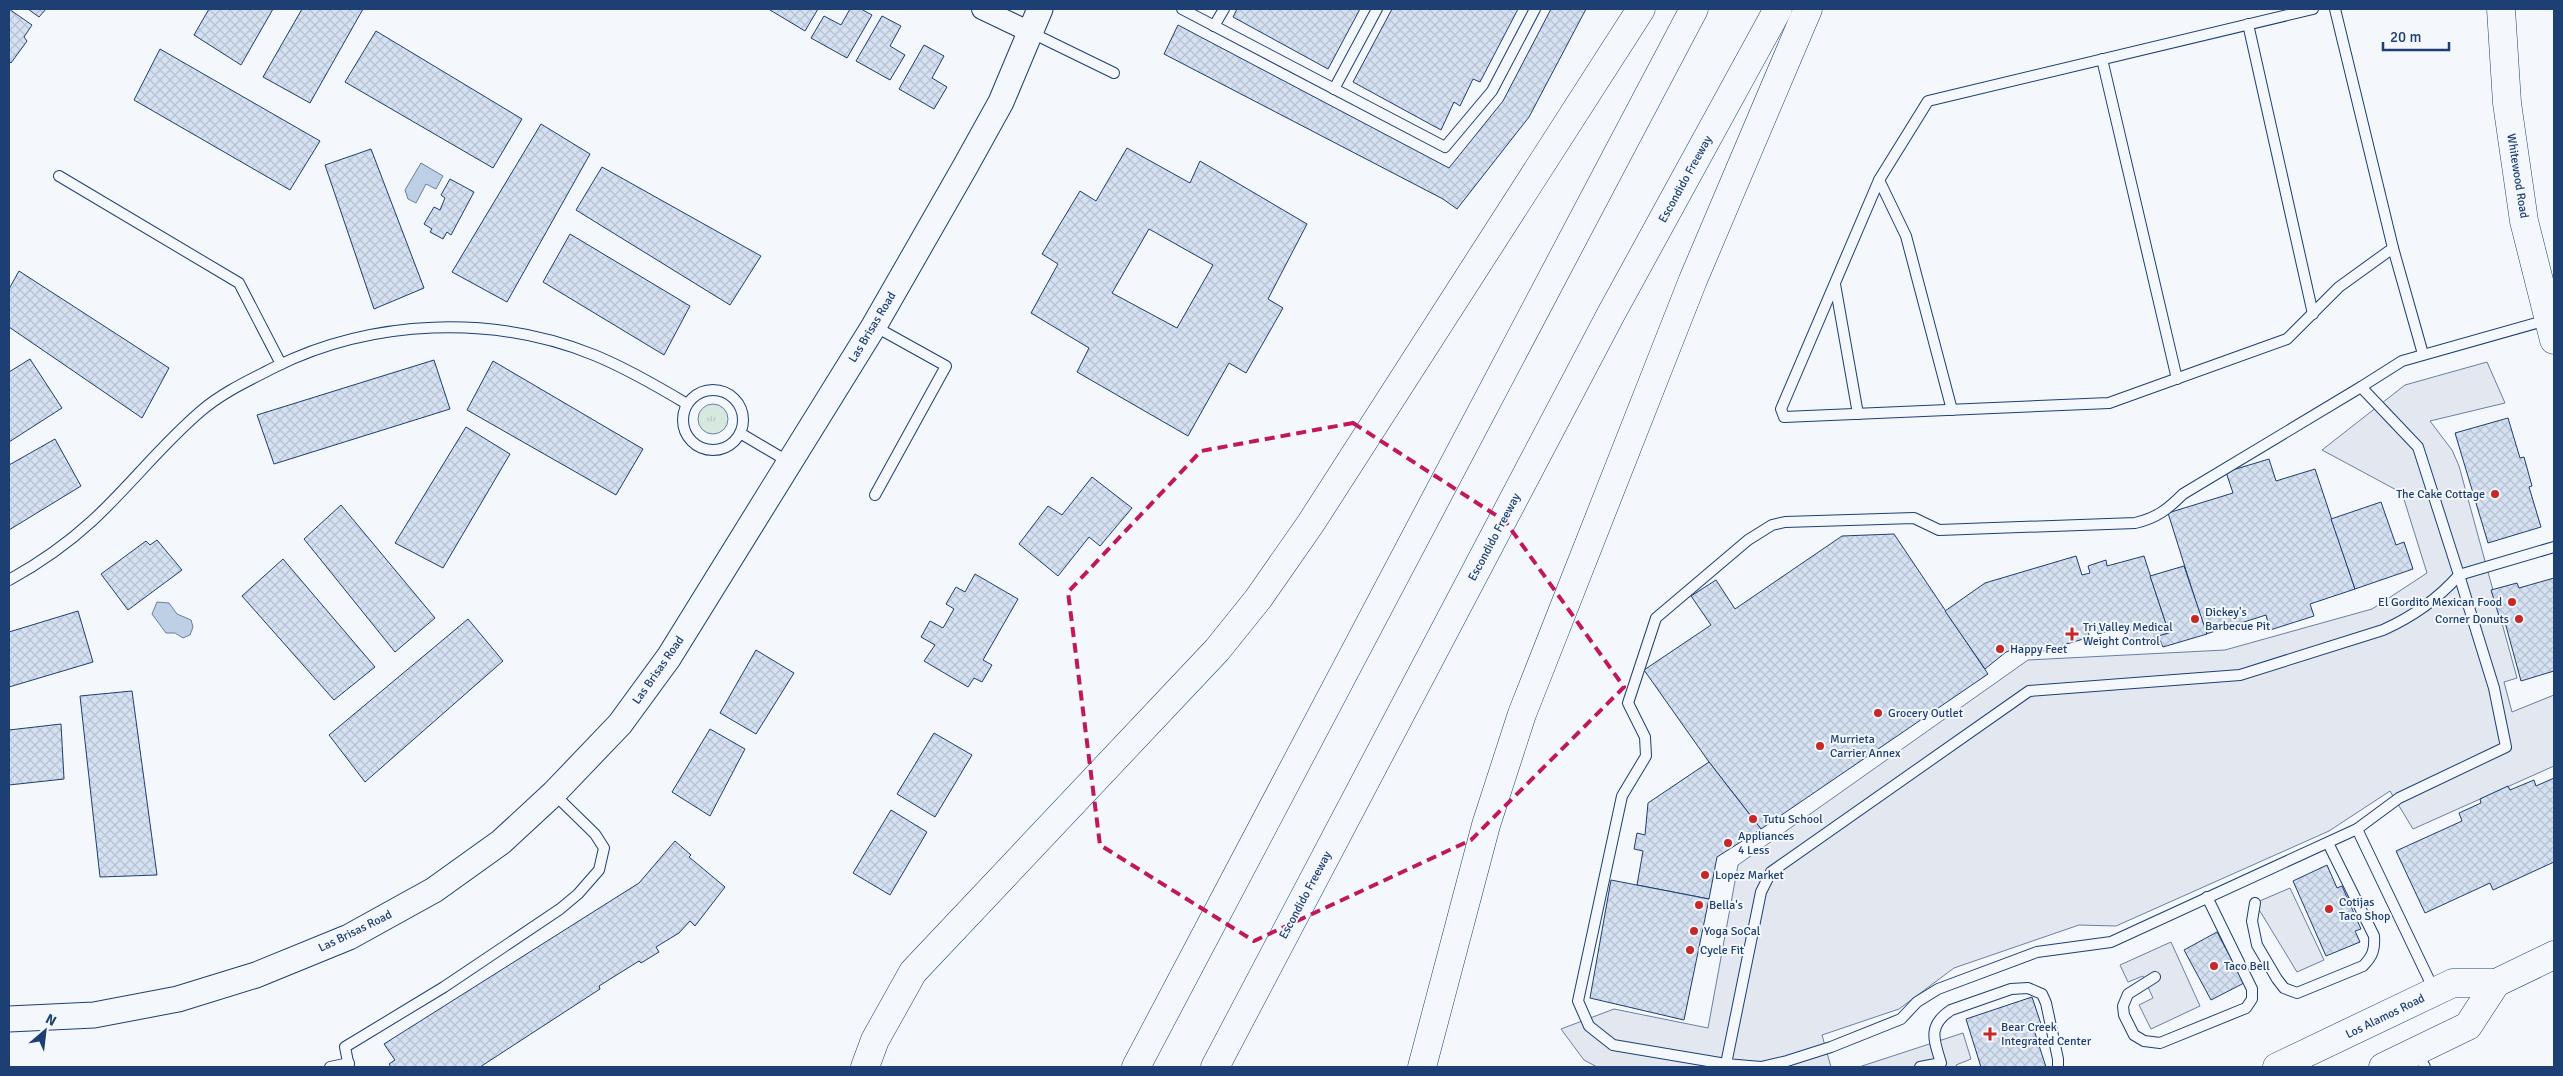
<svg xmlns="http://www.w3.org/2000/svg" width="2563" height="1076" viewBox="0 0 2563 1076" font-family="Signika,sans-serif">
<defs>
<pattern id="grass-tufts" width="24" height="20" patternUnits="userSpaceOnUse" patternTransform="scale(1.25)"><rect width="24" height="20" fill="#d7e8df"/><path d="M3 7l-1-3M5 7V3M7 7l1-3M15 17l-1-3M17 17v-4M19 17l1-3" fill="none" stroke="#b8c8c3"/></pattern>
<pattern id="building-cross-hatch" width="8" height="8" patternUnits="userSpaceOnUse" patternTransform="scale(1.25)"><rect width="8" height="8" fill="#d5e0f0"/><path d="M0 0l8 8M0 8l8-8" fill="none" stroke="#b6c1d1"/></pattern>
</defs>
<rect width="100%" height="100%" fill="#f4f7fb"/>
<circle fill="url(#grass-tufts)" stroke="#687fa3" cx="713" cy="419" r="15"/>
<g fill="#e3e8f0" stroke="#687fa3">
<path d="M2487 362 2505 403 2430 421 2452 450 2459 466 2517 678 2504 682 2512 712 2554 695V766L2413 829 2390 791 2329 831 2116 926 2079 925 1954 968 1899 1009 1822 1035 1831 1067H1597L1584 1060 1561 1029 1614 1009 1708 1028 1738 865 2028 660 2225 650 2372 609 2427 573 2402 493 2322 450 2405 385Z"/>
<path d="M2290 888 2324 960 2297 972 2255 903Z"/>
<path d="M2171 942 2200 1006 2151 1029 2139 1005 2153 998 2143 976 2128 982 2120 965Z"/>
<path d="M1963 1033 1971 1059 1956 1065 1957 1067H1859Z"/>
</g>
<g fill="#bed0e5" stroke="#687fa3">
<path d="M421 163 443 176 436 189 426 184 416 203 408 199 405 190Z"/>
<path d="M157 602 169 603 177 614 191 620 193 627 190 635 183 638 175 633H166L152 614Z"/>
</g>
<g fill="url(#building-cross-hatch)" stroke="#1d3f73" fill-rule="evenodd">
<path d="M9 9 32 25 24 37 27 41 11 63 9 61Z"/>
<path d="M28 9H46L39 17Z"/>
<path d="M209 9H273L241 65 194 35Z"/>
<path d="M302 9H363L310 103 263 77Z"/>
<path d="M771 9H818L805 31 770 10Z"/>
<path d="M850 9H861L872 15 847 58 811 38 824 16 841 25Z"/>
<path d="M1237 9H1360L1328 69 1233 17Z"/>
<path d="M1392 9H1518L1480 82 1473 79 1460 106 1454 102 1441 130 1353 82Z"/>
<path d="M1551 9H1586L1529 117 1457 209 1443 199 1164 54 1178 25 1449 168 1503 101Z"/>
<path d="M882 16 901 26 890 46 905 55 890 80 856 61Z"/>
<path d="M376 31 522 119 493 168 345 82Z"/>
<path d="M924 45 944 56 932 78 947 87 934 109 899 89Z"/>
<path d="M160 49 320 141 290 190 134 100Z"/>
<path d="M541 124 590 154 507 302 452 272Z"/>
<path d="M1127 148 1190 183 1200 161 1307 224 1268 299 1283 308 1246 373 1229 363 1188 436 1077 372 1089 348 1031 313 1058 264 1042 254 1080 191 1096 201ZM1149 229 1213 265 1177 328 1112 293Z"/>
<path d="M371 149 424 288 374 309 325 165Z"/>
<path d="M602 167 761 256 730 305 576 210Z"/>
<path d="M450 179 474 192 451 235 447 232 443 239 430 232 432 229 424 224 434 207 440 210 445 198 441 195Z"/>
<path d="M570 234 690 306 664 355 543 282Z"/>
<path d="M19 271 169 368 142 418 9 327V289Z"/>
<path d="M30 359 62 408 9 442V372Z"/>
<path d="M434 360 450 409 274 464 257 415Z"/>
<path d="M493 361 643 449 616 495 467 410Z"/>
<path d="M2508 418 2520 458 2524 457 2532 486 2529 487 2541 527 2488 543 2455 433Z"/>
<path d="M466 427 510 454 443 568 395 543Z"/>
<path d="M55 439 81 486 9 530V465Z"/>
<path d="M2269 459 2276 481 2315 469 2355 589 2310 604 2314 616 2270 630 2266 615 2206 634 2168 513 2233 493 2226 472Z"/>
<path d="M1092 477 1132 508 1100 546 1089 537 1058 576 1019 544 1048 506 1062 515Z"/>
<path d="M2381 502 2396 545 2404 542 2413 569 2355 589 2331 519Z"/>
<path d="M341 505 435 618 395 652 304 539Z"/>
<path d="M1894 534 1988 674 1761 829 1709 762 1644 670 1711 625 1691 596 1716 580 1735 609 1842 536Z"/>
<path d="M157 540 182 570 128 610 101 574 146 541 150 545Z"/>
<path d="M2076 556 2082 575 2090 573 2088 566 2106 560 2107 566 2144 556 2169 633 2130 646 2122 627 2098 634 2093 626 2086 628 2090 637 2030 655 2026 645 2006 652 1985 669 1945 611 1985 583Z"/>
<path d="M283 559 375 667 334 700 242 596Z"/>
<path d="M2184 566 2207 634 2163 647 2158 636 2169 633 2150 576Z"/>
<path d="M975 574 1018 599 983 660 992 665 982 682 974 678 968 687 924 661 935 645 921 637 930 621 943 628 954 609 946 604 956 587 965 592Z"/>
<path d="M2554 578V671L2521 681 2503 615 2499 616 2491 590 2517 583 2519 588Z"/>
<path d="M78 611 93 662 9 687V632Z"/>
<path d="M468 619 503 661 365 782 329 735Z"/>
<path d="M756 650 794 673 756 734 720 713Z"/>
<path d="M132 691 157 875 100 877 80 696Z"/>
<path d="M61 724 64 779 9 785V730Z"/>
<path d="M710 729 745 749 710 816 672 792Z"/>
<path d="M934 733 972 755 935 817 897 794Z"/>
<path d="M1709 762 1761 829 1717 857 1709 899 1637 885 1643 851 1634 849 1637 833 1645 835 1648 803Z"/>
<path d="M2554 778V862L2493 890 2490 883 2425 913 2396 851 2462 821 2459 813 2481 803 2480 799 2508 786 2510 790 2534 780 2536 786Z"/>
<path d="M891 810 927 832 890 895 853 873Z"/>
<path d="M675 841 691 855 689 857 725 887 695 926 690 921 679 933 656 947 659 952 641 963 639 961 599 986 600 989 480 1067H391L389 1064 395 1060 384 1044 639 883Z"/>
<path d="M2327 865 2337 888 2342 886 2361 929 2355 931 2360 942 2326 956 2293 881Z"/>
<path d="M1611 880 1709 899 1684 1020 1590 998Z"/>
<path d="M2217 932 2244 983 2211 1000 2184 950Z"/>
<path d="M2032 997 2042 1027 2034 1030 2046 1067H1981L1966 1019Z"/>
</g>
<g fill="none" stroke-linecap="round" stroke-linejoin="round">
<g stroke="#1d3f73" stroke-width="12">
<g id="service">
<path d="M1182 9 1445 147 1492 91 1535 9"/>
<path d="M2313 9 1928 101 1879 180 1781 409 1784 417 2109 403 2287 339 2339 287 2393 248"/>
<path d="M2335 9 2393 248 2423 354"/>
<path d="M2248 24 2313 314"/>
<path d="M1214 26 1224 9"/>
<path d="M1032 33 1114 73"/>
<path d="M2102 59 2177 379"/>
<path d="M1334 89 1377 9"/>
<path d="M59 176 239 283 281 364"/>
<path d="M1879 180 1906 236 1952 410"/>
<path d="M1835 284 1858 414"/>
<path d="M2547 320 2402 361 2361 387 2418 447 2459 575 2554 547"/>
<path d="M874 326 946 366 875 495"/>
<circle cx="713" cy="420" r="30"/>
<path d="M740 433 789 462"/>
<path d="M9 580C38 564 67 544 92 521 130 486 161 445 201 411 223 392 250 380 275 367 372 319 493 314 594 355 626 368 657 386 687 404"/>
<path d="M2357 829 2399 798 2506 747 2494 688 2459 575"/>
<path d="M2255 903 2252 921 2257 945 2277 979 2284 988 2297 993 2363 966C2373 956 2375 949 2374 936L2328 843"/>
<path d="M2155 977 2128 994 2123 1006 2124 1015 2134 1035 2144 1041 2160 1043 2246 1008 2252 999V989L2207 897"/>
<path d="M2434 990 2357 829 2111 942 2037 952 1938 989 1917 1002 1901 1019 1831 1047 1787 1061 1761 1067 1726 1064 1761 892 1771 872 2029 691 2240 675 2383 630C2412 617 2438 599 2459 575"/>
<path d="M2417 1052 2425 1067"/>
<path d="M1726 1064 1613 1045 1589 1026 1578 1001 1622 796 1646 756 1645 737 1628 703 1656 618 1748 540 1772 525 1785 522 1914 518 1939 530 2135 523C2157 518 2168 509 2183 494L2361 387"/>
<path d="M330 1067 349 1063"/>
<path d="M349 1067 345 1047 444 987 560 909 578 894 599 870 604 848 595 834 554 794"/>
<path d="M1920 1067 1941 1063C1934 1040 1927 1026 1951 1010L2011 989 2028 988 2042 994 2046 1003 2058 1059V1067"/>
</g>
</g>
<g stroke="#1d3f73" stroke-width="22">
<path id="minor" d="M982 9 1032 33"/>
</g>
<g stroke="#1d3f73" stroke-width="27">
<path id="tertiary" d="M9 1019 94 1015 178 999 256 975 349 937 434 890 501 842 554 793 620 724 669 657 874 326 965 167 1001 102 1040 9"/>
</g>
<g stroke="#1d3f73" stroke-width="29">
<g id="secondary">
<path d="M2501 9 2507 103 2524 221 2554 340"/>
<path d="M2277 1067 2453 983H2496L2554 955"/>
<path d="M2383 1067 2468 1026 2496 983"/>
</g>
</g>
<g stroke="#1d3f73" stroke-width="29">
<g id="motorway">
<path d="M865 1067 875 1040 913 972 1217 650 1258 599 1311 523 1641 9"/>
<path d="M1136 1067 1694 9"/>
<path d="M1215 1067 1611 314 1778 9"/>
<path d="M1422 1067 1486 825 1522 714 1693 280 1808 9"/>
</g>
</g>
<use href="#service" stroke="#f4f7fb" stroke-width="10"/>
<use href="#minor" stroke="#f4f7fb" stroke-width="20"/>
<use href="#tertiary" stroke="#f4f7fb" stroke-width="25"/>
<use href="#secondary" stroke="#f4f7fb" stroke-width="28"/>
<use href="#motorway" stroke="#f4f7fb" stroke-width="28"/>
</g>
<path fill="none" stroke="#c2185b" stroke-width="4" stroke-dasharray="10 6" stroke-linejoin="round" d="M1353 423 1505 521 1624 687 1471 840 1254 941 1100 845 1068 592 1201 451Z"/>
<g fill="#c62828" stroke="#f4f7fb" stroke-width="2">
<circle cx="2495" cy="494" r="5"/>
<circle cx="2512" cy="602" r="5"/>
<circle cx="2195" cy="619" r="5"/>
<circle cx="2519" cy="619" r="5"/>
<path d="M2069.5 626.5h5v5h5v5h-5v5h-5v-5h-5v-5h5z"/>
<circle cx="2000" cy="649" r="5"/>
<circle cx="1878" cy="713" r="5"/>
<circle cx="1820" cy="746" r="5"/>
<circle cx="1753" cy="819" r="5"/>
<circle cx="1728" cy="843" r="5"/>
<circle cx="1705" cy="875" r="5"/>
<circle cx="1699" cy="905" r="5"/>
<circle cx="2329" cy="909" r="5"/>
<circle cx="1694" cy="931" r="5"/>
<circle cx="1690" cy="950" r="5"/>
<circle cx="2214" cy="966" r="5"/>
<path d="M1987.5 1026.5h5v5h5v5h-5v5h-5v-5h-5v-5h5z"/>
</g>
<g text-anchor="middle" stroke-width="4" stroke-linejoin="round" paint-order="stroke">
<g font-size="12" fill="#1d3f73" stroke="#f4f7fb">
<text transform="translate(2518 176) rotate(81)" y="4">Whitewood Road</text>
<text transform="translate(1685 179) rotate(-61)" y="4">Escondido Freeway</text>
<text transform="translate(872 327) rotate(-59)" y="4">Las Brisas Road</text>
<text transform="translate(1494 537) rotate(-62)" y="4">Escondido Freeway</text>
<text transform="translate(658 670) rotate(-55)" y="4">Las Brisas Road</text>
<text transform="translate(1305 895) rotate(-62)" y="4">Escondido Freeway</text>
<text transform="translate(355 931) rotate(-26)" y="4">Las Brisas Road</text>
<text transform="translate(2385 1016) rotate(-26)" y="4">Los Alamos Road</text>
</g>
<g font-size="12" fill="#1d3f73" stroke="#f4f7fb" text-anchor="start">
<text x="2485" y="498" text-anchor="end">The Cake Cottage</text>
<text x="2502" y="606" text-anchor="end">El Gordito Mexican Food</text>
<text x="2205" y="616">Dickey's<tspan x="2205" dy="14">Barbecue Pit</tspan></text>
<text x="2509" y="623" text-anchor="end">Corner Donuts</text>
<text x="2083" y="631">Tri Valley Medical<tspan x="2083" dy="14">Weight Control</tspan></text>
<text x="2010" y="653">Happy Feet</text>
<text x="1888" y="717">Grocery Outlet</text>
<text x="1830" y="743">Murrieta<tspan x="1830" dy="14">Carrier Annex</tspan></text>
<text x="1763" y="823">Tutu School</text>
<text x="1738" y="840">Appliances<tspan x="1738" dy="14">4 Less</tspan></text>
<text x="1715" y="879">Lopez Market</text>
<text x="2339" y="906">Cotijas<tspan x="2339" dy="14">Taco Shop</tspan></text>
<text x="1709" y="909">Bella's</text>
<text x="1704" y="935">Yoga SoCal</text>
<text x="1700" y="954">Cycle Fit</text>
<text x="2224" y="970">Taco Bell</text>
<text x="2001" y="1031">Bear Creek<tspan x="2001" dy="14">Integrated Center</tspan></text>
</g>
</g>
<rect width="2563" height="1076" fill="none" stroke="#1d3f73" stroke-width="20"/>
<g transform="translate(45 1031) rotate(28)" stroke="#f4f7fb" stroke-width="4" paint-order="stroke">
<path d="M0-4L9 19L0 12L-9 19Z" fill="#1d3f73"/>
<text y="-8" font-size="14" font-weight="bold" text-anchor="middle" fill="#1d3f73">N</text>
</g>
<path d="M2383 42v8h66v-8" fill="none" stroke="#1d3f73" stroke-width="2.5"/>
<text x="2390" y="42" font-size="15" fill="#1d3f73" stroke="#f4f7fb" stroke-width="4" paint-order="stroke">20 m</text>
</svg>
